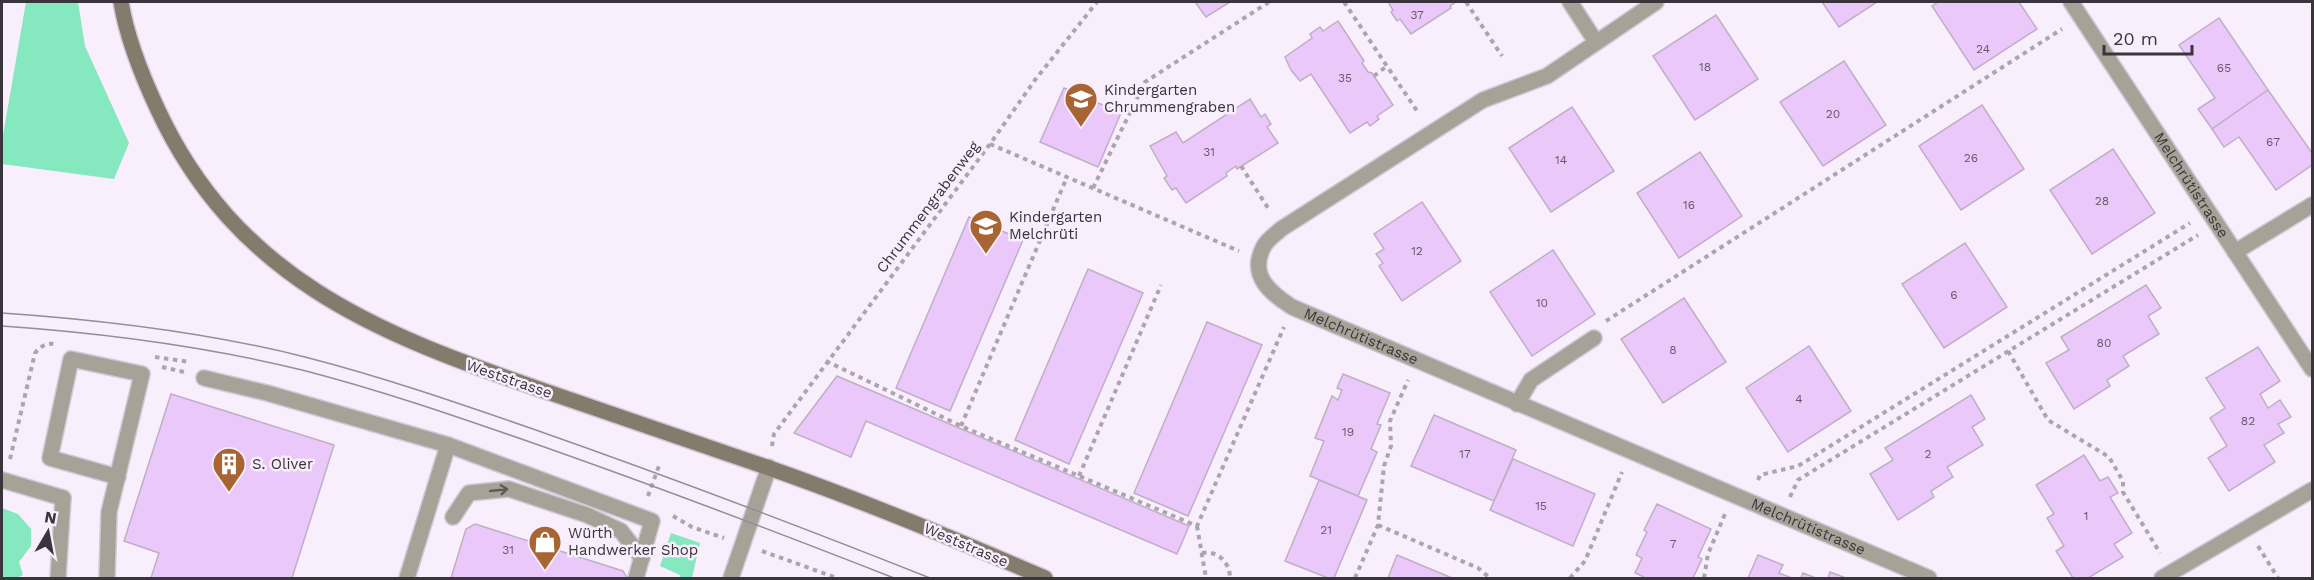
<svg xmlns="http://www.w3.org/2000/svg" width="2314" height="580" viewBox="0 0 2314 580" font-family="'Work Sans',sans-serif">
<rect width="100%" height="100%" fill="#f8eefc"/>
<g fill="#85e8be">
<path d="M26 2H78L85 46 129 143 114 179 2 164V141Z"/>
<path d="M2 508 18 514 31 529V546L19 562 23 575 17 578H2Z"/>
<path d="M671 533 700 543 692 578H680V575L660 566Z"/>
</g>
<g fill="#ebc8fa" stroke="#bfafc6" stroke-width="1.5">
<path d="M1195 2H1230L1206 17Z"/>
<path d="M1388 2H1456L1450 6 1451 8 1411 34 1400 19 1397 21 1391 12 1393 10Z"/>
<path d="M1822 2H1877L1839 27Z"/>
<path d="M1938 2H2019L2037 29 1974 70 1932 6Z"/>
<path d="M1716 15 1758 79 1695 120 1653 56Z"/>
<path d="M2219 18 2268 90 2212 129 2198 109 2215 98 2179 45Z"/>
<path d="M1338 21 1364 61 1362 63 1368 72 1372 73 1393 105 1377 116 1379 119 1370 126 1367 122 1350 133 1311 74 1300 81 1291 70 1285 57 1312 38 1310 34 1320 27 1323 31Z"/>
<path d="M1844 61 1886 125 1823 166 1780 102Z"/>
<path d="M1064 88 1121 113 1098 167 1040 142Z"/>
<path d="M2268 90 2312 153V165L2276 190 2239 137 2224 147 2212 129Z"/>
<path d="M1250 99 1261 117 1265 114 1271 124 1267 127 1278 143 1237 169 1236 166 1226 173 1227 176 1186 203 1176 188 1172 190 1164 178 1167 176 1150 146 1176 132 1183 143Z"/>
<path d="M1982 105 2024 169 1961 210 1919 146Z"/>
<path d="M1572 107 1614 171 1551 212 1509 148Z"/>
<path d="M2113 149 2155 213 2092 254 2050 190Z"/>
<path d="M1700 152 1742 216 1679 258 1637 193Z"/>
<path d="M1422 202 1461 261 1402 301 1379 266 1383 263 1376 254 1384 249 1374 234Z"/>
<path d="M969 217 1023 240 950 411 896 388Z"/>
<path d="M1965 243 2007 307 1944 348 1902 284Z"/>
<path d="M1553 250 1595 314 1532 356 1490 292Z"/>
<path d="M1088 269 1143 293 1069 464 1015 440Z"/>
<path d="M2146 285 2161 308 2148 316 2159 334 2123 356 2129 366 2107 380 2110 386 2074 409 2046 363 2069 350 2061 337Z"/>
<path d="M1684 298 1726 362 1663 403 1621 339Z"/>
<path d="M1207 322 1262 345 1188 516 1134 493Z"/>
<path d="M1809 346 1851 411 1788 452 1746 388Z"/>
<path d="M2258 347 2280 381 2260 394 2268 408 2280 400 2291 417 2278 424 2284 433 2264 445 2275 462 2229 491 2208 458 2227 446 2210 418 2225 408 2206 378Z"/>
<path d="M1343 374 1390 393 1377 424 1381 425 1371 449 1377 452 1358 496 1310 476 1324 441 1315 438 1332 396 1338 400 1342 390 1337 388Z"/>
<path d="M837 376 1189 526 1177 554 866 421 851 457 794 433Z"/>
<path d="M171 394 334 445 292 578H151L159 553 124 541Z"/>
<path d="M1971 395 1985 419 1972 427 1983 445 1947 467 1953 477 1931 491 1934 497 1898 520 1870 474 1893 460 1885 448Z"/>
<path d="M1434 415 1516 450 1494 501 1411 466Z"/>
<path d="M2084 455 2100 481 2108 477 2118 493 2110 497 2132 533 2114 544 2123 557 2088 578H2073L2056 551 2064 546 2047 518 2054 514 2036 485Z"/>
<path d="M1513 459 1595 494 1573 546 1490 510Z"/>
<path d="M1319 480 1367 500 1334 578H1328L1285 561Z"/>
<path d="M1657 504 1711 529 1698 557 1702 559 1693 578H1646L1635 573 1642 558 1636 555 1647 532 1644 530Z"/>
<path d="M475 524 623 571 627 578H451L466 529Z"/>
<path d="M1397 555 1452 578H1388Z"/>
<path d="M1758 555 1783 565 1779 573 1792 578H1748Z"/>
<path d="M1830 572 1846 578H1828Z"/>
<path d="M1803 573 1816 578H1801Z"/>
</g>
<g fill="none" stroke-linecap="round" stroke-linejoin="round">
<g stroke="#d2c9d6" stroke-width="18">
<g id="lane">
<path d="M1570 2 1596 42"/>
<path d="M2235 252 2312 205"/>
<path d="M204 378 267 393 448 445 407 578"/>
<path d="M1517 404 1531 380 1594 338"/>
<path d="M448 445 652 521 636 578"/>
<path d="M2 480 63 498"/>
<path d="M453 517 469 493 509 489 587 515 621 531 642 558"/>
<path d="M107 578 109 512 142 374 71 359 50 458 118 477"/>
</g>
</g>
<g stroke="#d2c9d6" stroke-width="18">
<g id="street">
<path id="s1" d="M1656 2 1547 76 1483 100 1281 229C1276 234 1268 239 1264 246 1248 275 1270 293 1292 307L1929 578"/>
<path id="s2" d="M2071 2 2312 369"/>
<path d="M58 578 63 498"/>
<path d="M731 578 769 467"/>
<path d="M2162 578 2312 490"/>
</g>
</g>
<g stroke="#d2c9d6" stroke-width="18">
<path id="secondary" d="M121 2C127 39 142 76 158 110 236 277 375 333 539 389 606 412 673 435 740 458 844 493 945 535 1045 578"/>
</g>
<g stroke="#ada4b1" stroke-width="4" stroke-dasharray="4.5 4.5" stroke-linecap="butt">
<path d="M1344 2 1417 111"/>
<path d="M1466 2 1502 56"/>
<path d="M1374 76 1387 66"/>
<path d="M990 144 1239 251"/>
<path d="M1241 166 1270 211"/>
<path d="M1093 188 1145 82 1269 2"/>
<path d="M1606 321 2062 29"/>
<path d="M2008 351 2048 420 2109 457 2123 481V492L2160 553"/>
<path d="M155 357 190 362"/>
<path d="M826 361 961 426 1197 526 1284 327"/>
<path d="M162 367 184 372"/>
<path d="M961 426 1067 177"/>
<path d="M772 446 774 434 990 144 1035 80 1097 2"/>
<path d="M10 459 35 353C41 346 46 343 56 344"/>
<path d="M1079 476 1161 285"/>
<path d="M1758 480 1760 475 1798 466 2190 223"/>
<path d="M648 496 660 463"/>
<path d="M1790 497 1798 480 2198 235"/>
<path d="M673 516 692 527 724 538"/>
<path d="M1378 525 1478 568 1490 578"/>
<path d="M1197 526 1206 578"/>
<path d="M2258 546 2278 578"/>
<path d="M762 551 837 578"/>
<path d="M1202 553C1218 550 1230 563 1230 578"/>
<path d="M1355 578 1378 525 1384 466 1391 446 1390 421 1408 380"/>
<path d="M1570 578 1585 561 1622 472"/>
<path d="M1704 578 1708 554 1725 514"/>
</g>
<use href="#lane" stroke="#a7a297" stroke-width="15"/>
<use href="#street" stroke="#a7a297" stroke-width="15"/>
<use href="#secondary" stroke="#837b6c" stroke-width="15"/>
<g stroke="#958d98" stroke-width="1.5">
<path d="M2 313C104 320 206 332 305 357 383 377 458 403 533 429 667 476 799 526 930 578"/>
<path d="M2 326C103 333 204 346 302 370 380 390 455 416 530 442 653 485 774 531 894 578"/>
</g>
</g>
<defs><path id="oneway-shaft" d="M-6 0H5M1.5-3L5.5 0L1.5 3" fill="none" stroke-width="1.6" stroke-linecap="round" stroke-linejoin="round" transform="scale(1.5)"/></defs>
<use stroke="#605a5c" href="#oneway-shaft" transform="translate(499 490) rotate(-6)"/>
<defs>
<g id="school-pin" transform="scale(1.725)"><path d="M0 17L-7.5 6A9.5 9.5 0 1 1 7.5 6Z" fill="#a86533" stroke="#f8eefc"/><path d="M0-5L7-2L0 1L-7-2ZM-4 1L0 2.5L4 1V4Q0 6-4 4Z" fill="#fff"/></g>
<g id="building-pin" transform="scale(1.725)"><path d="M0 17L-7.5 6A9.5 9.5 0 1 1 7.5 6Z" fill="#a86533" stroke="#f8eefc"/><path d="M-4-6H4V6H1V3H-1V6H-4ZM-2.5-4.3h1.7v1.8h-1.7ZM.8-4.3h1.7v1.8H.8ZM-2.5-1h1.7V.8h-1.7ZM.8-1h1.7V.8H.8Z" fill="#fff"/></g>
<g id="shop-pin" transform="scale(1.725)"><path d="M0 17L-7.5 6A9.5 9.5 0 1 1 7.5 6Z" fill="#a86533" stroke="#f8eefc"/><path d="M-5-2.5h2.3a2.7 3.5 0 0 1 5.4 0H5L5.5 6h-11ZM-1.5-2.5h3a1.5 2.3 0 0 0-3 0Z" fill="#fff"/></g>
</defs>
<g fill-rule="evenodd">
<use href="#school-pin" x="1081" y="99"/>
<use href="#school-pin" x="986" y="226"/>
<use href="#building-pin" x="229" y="464"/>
<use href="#shop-pin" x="545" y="542"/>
</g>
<g text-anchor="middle" stroke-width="5" stroke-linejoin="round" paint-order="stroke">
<g font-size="12" fill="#66596c">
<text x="1417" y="19">37</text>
<text x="1983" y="53">24</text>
<text x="1705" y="71">18</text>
<text x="2224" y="72">65</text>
<text x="1345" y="82">35</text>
<text x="1833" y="118">20</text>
<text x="2273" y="146">67</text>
<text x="1209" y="156">31</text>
<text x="1971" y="162">26</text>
<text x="1561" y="164">14</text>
<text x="2102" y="205">28</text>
<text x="1689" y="209">16</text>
<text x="1417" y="255">12</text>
<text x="1954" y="299">6</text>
<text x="1542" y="307">10</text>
<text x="2104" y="347">80</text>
<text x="1673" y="354">8</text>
<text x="1799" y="403">4</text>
<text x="2248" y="425">82</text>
<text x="1348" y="436">19</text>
<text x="1465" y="458">17</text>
<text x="1928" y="458">2</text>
<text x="1541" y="510">15</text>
<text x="2086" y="520">1</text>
<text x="1326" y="534">21</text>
<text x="1673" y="548">7</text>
<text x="508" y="554">31</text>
</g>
<g font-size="15" fill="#3a343d" stroke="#f8eefc" text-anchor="start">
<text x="1104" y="95">Kindergarten<tspan x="1104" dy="17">Chrummengraben</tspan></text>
<text x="1009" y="222">Kindergarten<tspan x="1009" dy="17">Melchrüti</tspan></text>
<text x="252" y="469">S. Oliver</text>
<text x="568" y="538">Würth<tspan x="568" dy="17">Handwerker Shop</tspan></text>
</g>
<g font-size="15" fill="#3a343d" stroke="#f8eefc">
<text dy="5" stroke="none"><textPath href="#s2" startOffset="219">Melchrütistrasse</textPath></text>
<text transform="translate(928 207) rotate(-53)" y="5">Chrummengrabenweg</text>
<text dy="5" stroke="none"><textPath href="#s1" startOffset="615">Melchrütistrasse</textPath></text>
<text transform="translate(509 379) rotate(19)" y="5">Weststrasse</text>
<text dy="5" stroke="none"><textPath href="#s1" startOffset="1101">Melchrütistrasse</textPath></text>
<text transform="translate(966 545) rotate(23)" y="5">Weststrasse</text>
</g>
</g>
<rect width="2314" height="580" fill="none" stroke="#3a343d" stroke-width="6"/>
<g transform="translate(48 532) rotate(10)" stroke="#f8eefc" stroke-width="4.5" paint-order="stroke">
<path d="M0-4.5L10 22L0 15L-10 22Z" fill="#3a343d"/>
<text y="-9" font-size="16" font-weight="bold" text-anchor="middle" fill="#3a343d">N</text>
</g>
<path d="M2104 45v9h88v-9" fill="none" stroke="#3a343d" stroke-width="3"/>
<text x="2113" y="45" font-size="18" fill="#3a343d" stroke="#f8eefc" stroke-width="4.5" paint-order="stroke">20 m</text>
</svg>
